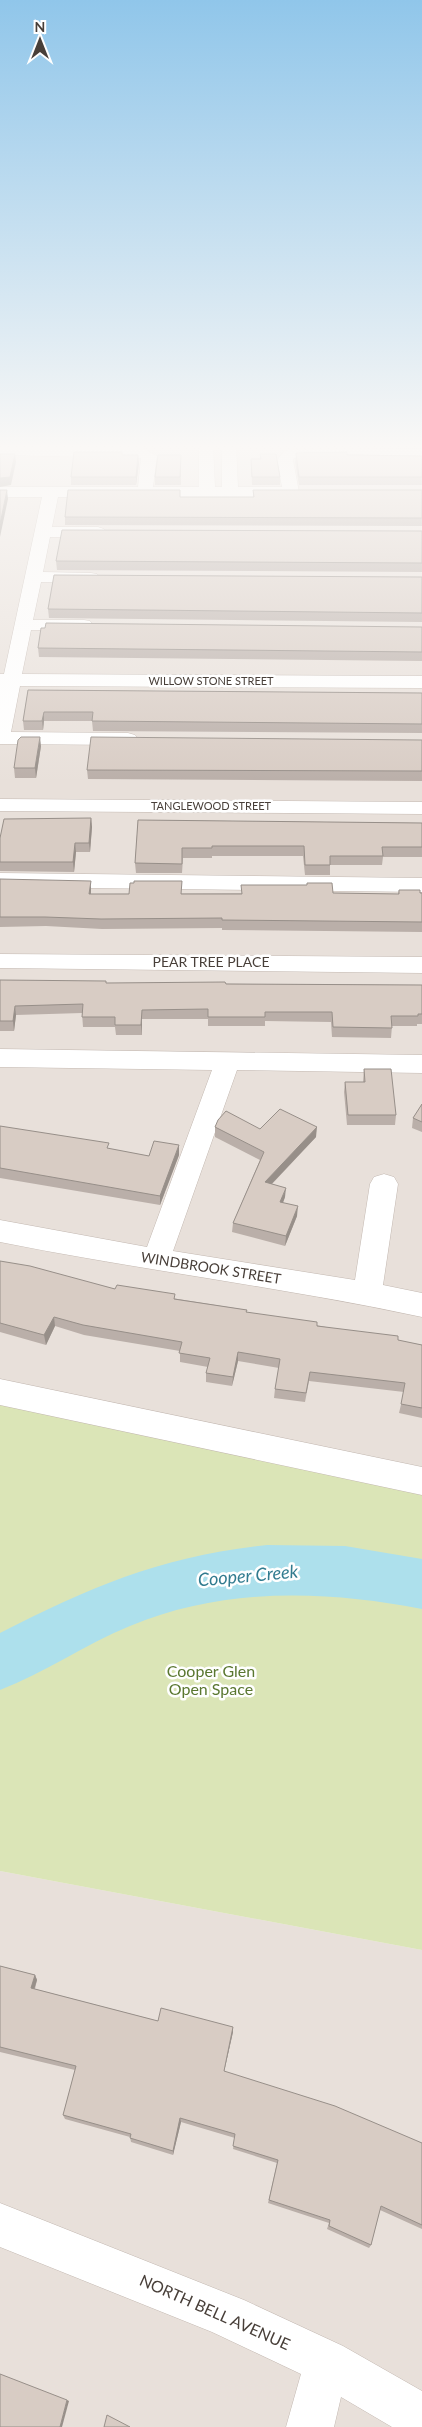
<svg xmlns="http://www.w3.org/2000/svg" width="422" height="2427" viewBox="0 0 422 2427" font-family="Lato,sans-serif">
<rect width="100%" height="100%" fill="#f4f0eb"/>
<g fill="#e8e0da">
<path d="M0 446 422 448V1489L0 1398Z"/>
<path d="M0 1871 422 1950V2427H0Z"/>
</g>
<path fill="#dbe5b7" d="M0 1398 422 1489V1950L0 1871Z"/>
<g fill="none" stroke-linecap="round" stroke-linejoin="round">
<path fill="#ade0ec" fill-rule="evenodd" d="M267 1545 345 1546 422 1559V1609C325 1590 223 1587 130 1626 85 1644 45 1673 0 1690V1633C92 1586 163 1556 267 1545Z"/>
<g stroke="#c3b8b1" stroke-width="1">
<g id="minor">
<path d="M199 444H213L215 487H222V444H236L238 487H282L277 460 285 451 290 450 422 449V457L294 458 293 460 299 492 291 497H58L52 527H98L104 529 106 532 104 535 98 537H50L43 572 91 573 97 574 100 578 97 582 91 583 41 582 33 620H84L90 621 93 625 90 629 84 630H31L22 674 422 676V688L20 686 11 732 128 733 135 735 138 739 135 743 128 745 0 744V674H4L42 497H0V487H138L141 458 0 455V447L142 448 157 456 153 487H199Z"/>
<path d="M0 799 422 802V814L0 811Z"/>
<path d="M0 873 422 878V892L0 887Z"/>
<path d="M0 954 422 957V973L0 968Z"/>
<path d="M0 1049 422 1055V1073L237 1070 173 1251 355 1280 370 1184 374 1177 384 1174 394 1177 398 1184 383 1285 422 1293V1317C282 1287 140 1270 0 1242V1220L147 1247 212 1070 0 1067Z"/>
<path d="M0 1379 422 1467V1495L0 1405Z"/>
<path d="M0 2203 244 2300 343 2346 422 2391V2427H392L341 2397 334 2427H286L301 2374 212 2332 0 2247Z"/>
</g>
</g>
<use href="#minor" fill="#fff" fill-rule="evenodd"/>
</g>
<g fill="#baafa9">
<path d="M296 453 422 456V485H299L295 462Z"/>
<path d="M260 454 280 477V485H252L251 459H260Z"/>
<path d="M181 455V485H155V477Z"/>
<path d="M139 463 136 485H71V477Z"/>
<path d="M253 490H422V526L65 525V517L180 497H253Z"/>
<path d="M422 531V572L57 570 56 561Z"/>
<path d="M422 577V622L49 618 48 609Z"/>
<path d="M422 627V661L39 657 38 648Z"/>
<path d="M28 690 422 693V733L93 731 92 721H44L43 730H24L23 721Z"/>
<path d="M422 740V781L88 779 87 770Z"/>
<path d="M41 746 36 778H15L14 768Z"/>
<path d="M91 818 92 827 90 852H76L74 872 0 871V838Z"/>
<path d="M138 820 422 823V857H383L382 865H330V875H305L303 856H212V858H183L182 873H136L135 863Z"/>
<path d="M0 879 91 890V894L333 893 398 894 399 890 422 893V932L222 930V928L102 929 46 926 0 927Z"/>
<path d="M0 980 106 983 422 985V1024H417V1026H392L391 1038 332 1037 331 1022 265 1021V1026H208V1019H142V1035H116L115 1027H83L82 1013 16 1015 14 1031H0Z"/>
<path d="M364 1069 396 1115 395 1125H347L344 1092 345 1082H363Z"/>
<path d="M422 1104V1132L412 1128 413 1118Z"/>
<path d="M0 1126 110 1149 149 1156 179 1155 160 1205 0 1178Z"/>
<path d="M215 1127 260 1129 316 1137 272 1184 285 1197 283 1202 297 1216 285 1246 232 1232 233 1223 260 1160 215 1137Z"/>
<path d="M0 1261 115 1289 247 1310 246 1312 422 1345V1418L399 1413 404 1392 309 1381 305 1402 274 1398 275 1389 279 1368 238 1361 232 1386 206 1382V1373L208 1367 180 1362V1351L84 1335 55 1326 46 1345 0 1332Z"/>
<path d="M0 1966 35 1975 37 1980 35 1989 158 2021 233 2027V2032L224 2072 422 2143V2229L380 2210 371 2245 369 2248 327 2229 329 2223 268 2203 277 2163 233 2149 235 2138 181 2122 173 2155 131 2142 130 2137 65 2119 63 2115 75 2070 0 2052Z"/>
</g>
<g fill="#978f89">
<path d="M15 454 16 462 11 485 0 487V478Z"/>
<path d="M138 455 139 463 136 485V477Z"/>
<path d="M7 490 8 499 0 537V524Z"/>
<path d="M44 712V721L43 730 42 721Z"/>
<path d="M40 737 41 746 36 778 35 768Z"/>
<path d="M91 818 92 827 90 852 89 843Z"/>
<path d="M75 843 76 852 74 872 73 862Z"/>
<path d="M91 881V890L90 904 89 894Z"/>
<path d="M15 1006 16 1015 14 1031 13 1021Z"/>
<path d="M142 1010V1035L141 1025Z"/>
<path d="M317 1127 316 1137 264 1192 265 1182Z"/>
<path d="M179 1145V1155L160 1205V1196Z"/>
<path d="M286 1188 285 1197 280 1211V1202Z"/>
<path d="M298 1206 297 1216 285 1246 286 1236Z"/>
<path d="M54 1317 55 1326 46 1345 44 1335Z"/>
<path d="M238 1352V1361L232 1386 233 1377Z"/>
<path d="M35 1975 37 1980 33 1993 31 1988Z"/>
<path d="M233 2027V2032L223 2076 224 2071Z"/>
<path d="M180 2118 181 2122 173 2155V2151Z"/>
<path d="M67 2400 69 2401 62 2427H60Z"/>
</g>
<g fill="#d8ccc4" stroke="#978f89">
<path d="M74 452H122V455H138L136 477H71Z"/>
<path d="M347 452V455L422 456V477H299L296 453Z"/>
<path d="M0 454H15L10 477 0 478Z"/>
<path d="M260 454H276L280 477H252L251 459H261Z"/>
<path d="M158 455H181L180 477H155Z"/>
<path d="M0 490H7L0 524Z"/>
<path d="M68 490H180V497H254L253 490H422V518L65 517Z"/>
<path d="M62 530 422 531V563L56 561Z"/>
<path d="M54 575 422 577V613L48 609Z"/>
<path d="M46 623 422 627V652L38 648 41 628H45Z"/>
<path d="M28 690 422 693V724L92 721 93 712H44L42 721H23Z"/>
<path d="M21 737H40L35 768H14L18 740Z"/>
<path d="M91 737 422 740V771L87 770Z"/>
<path d="M91 818 89 843H75L73 862H0V838L4 819Z"/>
<path d="M138 820 422 823V847H382L383 856H330V865H305L304 846H212V848H182V864L135 863Z"/>
<path d="M0 879 91 881 89 894H129L130 883H134V881H182L181 894H242L241 885H307V883H332L333 893 399 894V890H420V893H422V922L222 920V918L101 919 45 917H0Z"/>
<path d="M0 980 106 981V983L225 982 226 984 422 985V1014H418V1016H391L392 1028 333 1027 332 1012H265V1017H208V1009L142 1010 141 1025H115V1017H82L83 1004 15 1006 13 1021H0Z"/>
<path d="M364 1069H391L396 1115H348L345 1082H365Z"/>
<path d="M422 1104V1122L413 1118Z"/>
<path d="M280 1109 317 1127 265 1182 286 1188 280 1202 298 1206 286 1236 233 1223 264 1152 215 1127 218 1120 226 1111 260 1129Z"/>
<path d="M0 1126 109 1143 107 1148 149 1156 154 1141 179 1145 160 1196 0 1168Z"/>
<path d="M0 1261 30 1266 115 1289 117 1285 175 1294 174 1299 247 1310 246 1312 317 1322V1326L398 1336V1340L422 1345V1408L401 1404 405 1383 310 1372 306 1393 275 1389 280 1359 238 1352 233 1377 206 1373 210 1358 179 1353 182 1342 83 1325 54 1317 44 1335 0 1323Z"/>
<path d="M0 1966 35 1975 31 1988 158 2021 161 2008 233 2027 224 2071 335 2106 422 2143V2225L381 2206 371 2245 329 2226 330 2220 269 2200 278 2160 233 2146 235 2134 180 2118 173 2151 130 2138 131 2134 63 2115 76 2066 0 2047Z"/>
<path d="M0 2374 67 2400 60 2427H0Z"/>
<path d="M107 2415 130 2427H104Z"/>
</g>
<linearGradient id="sky" x2="0" y2="1"><stop stop-color="#90c6ea"/><stop offset="0.57" stop-color="#faf8f6"/><stop offset="1" stop-color="#faf8f6" stop-opacity="0"/></linearGradient>
<rect width="422" height="784" fill="url(#sky)"/>
<g text-anchor="middle" stroke-width="5" stroke-linejoin="round" paint-order="stroke">
<g font-size="11" fill="#483f39" stroke="#fff">
<text x="211" y="685">WILLOW STONE STREET</text>
<text x="211" y="810">TANGLEWOOD STREET</text>
</g>
<g font-size="14" fill="#483f39" stroke="#fff">
<text x="211" y="967">PEAR TREE PLACE</text>
<text transform="translate(211 1268) rotate(9)" y="5">WINDBROOK STREET</text>
</g>
<g font-size="16" fill="#5a7730" stroke="#fff">
<text x="211" y="1677">Cooper Glen<tspan x="211" dy="18">Open Space</tspan></text>
</g>
<g font-size="16" fill="#483f39" stroke="#fff">
<text transform="translate(215 2312) rotate(24)" y="6">NORTH BELL AVENUE</text>
</g>
<g font-size="18" font-style="italic" fill="#317b8f" stroke="#fff">
<text transform="translate(248 1576) rotate(-5)" y="6">Cooper Creek</text>
</g>
</g>
<g transform="translate(40 40)" stroke="#ffffff" stroke-width="4" paint-order="stroke">
<path d="M0-4L9 19L0 12L-9 19Z" fill="#483f39"/>
<text y="-8" font-size="14" font-weight="bold" text-anchor="middle" fill="#483f39">N</text>
</g>
</svg>
